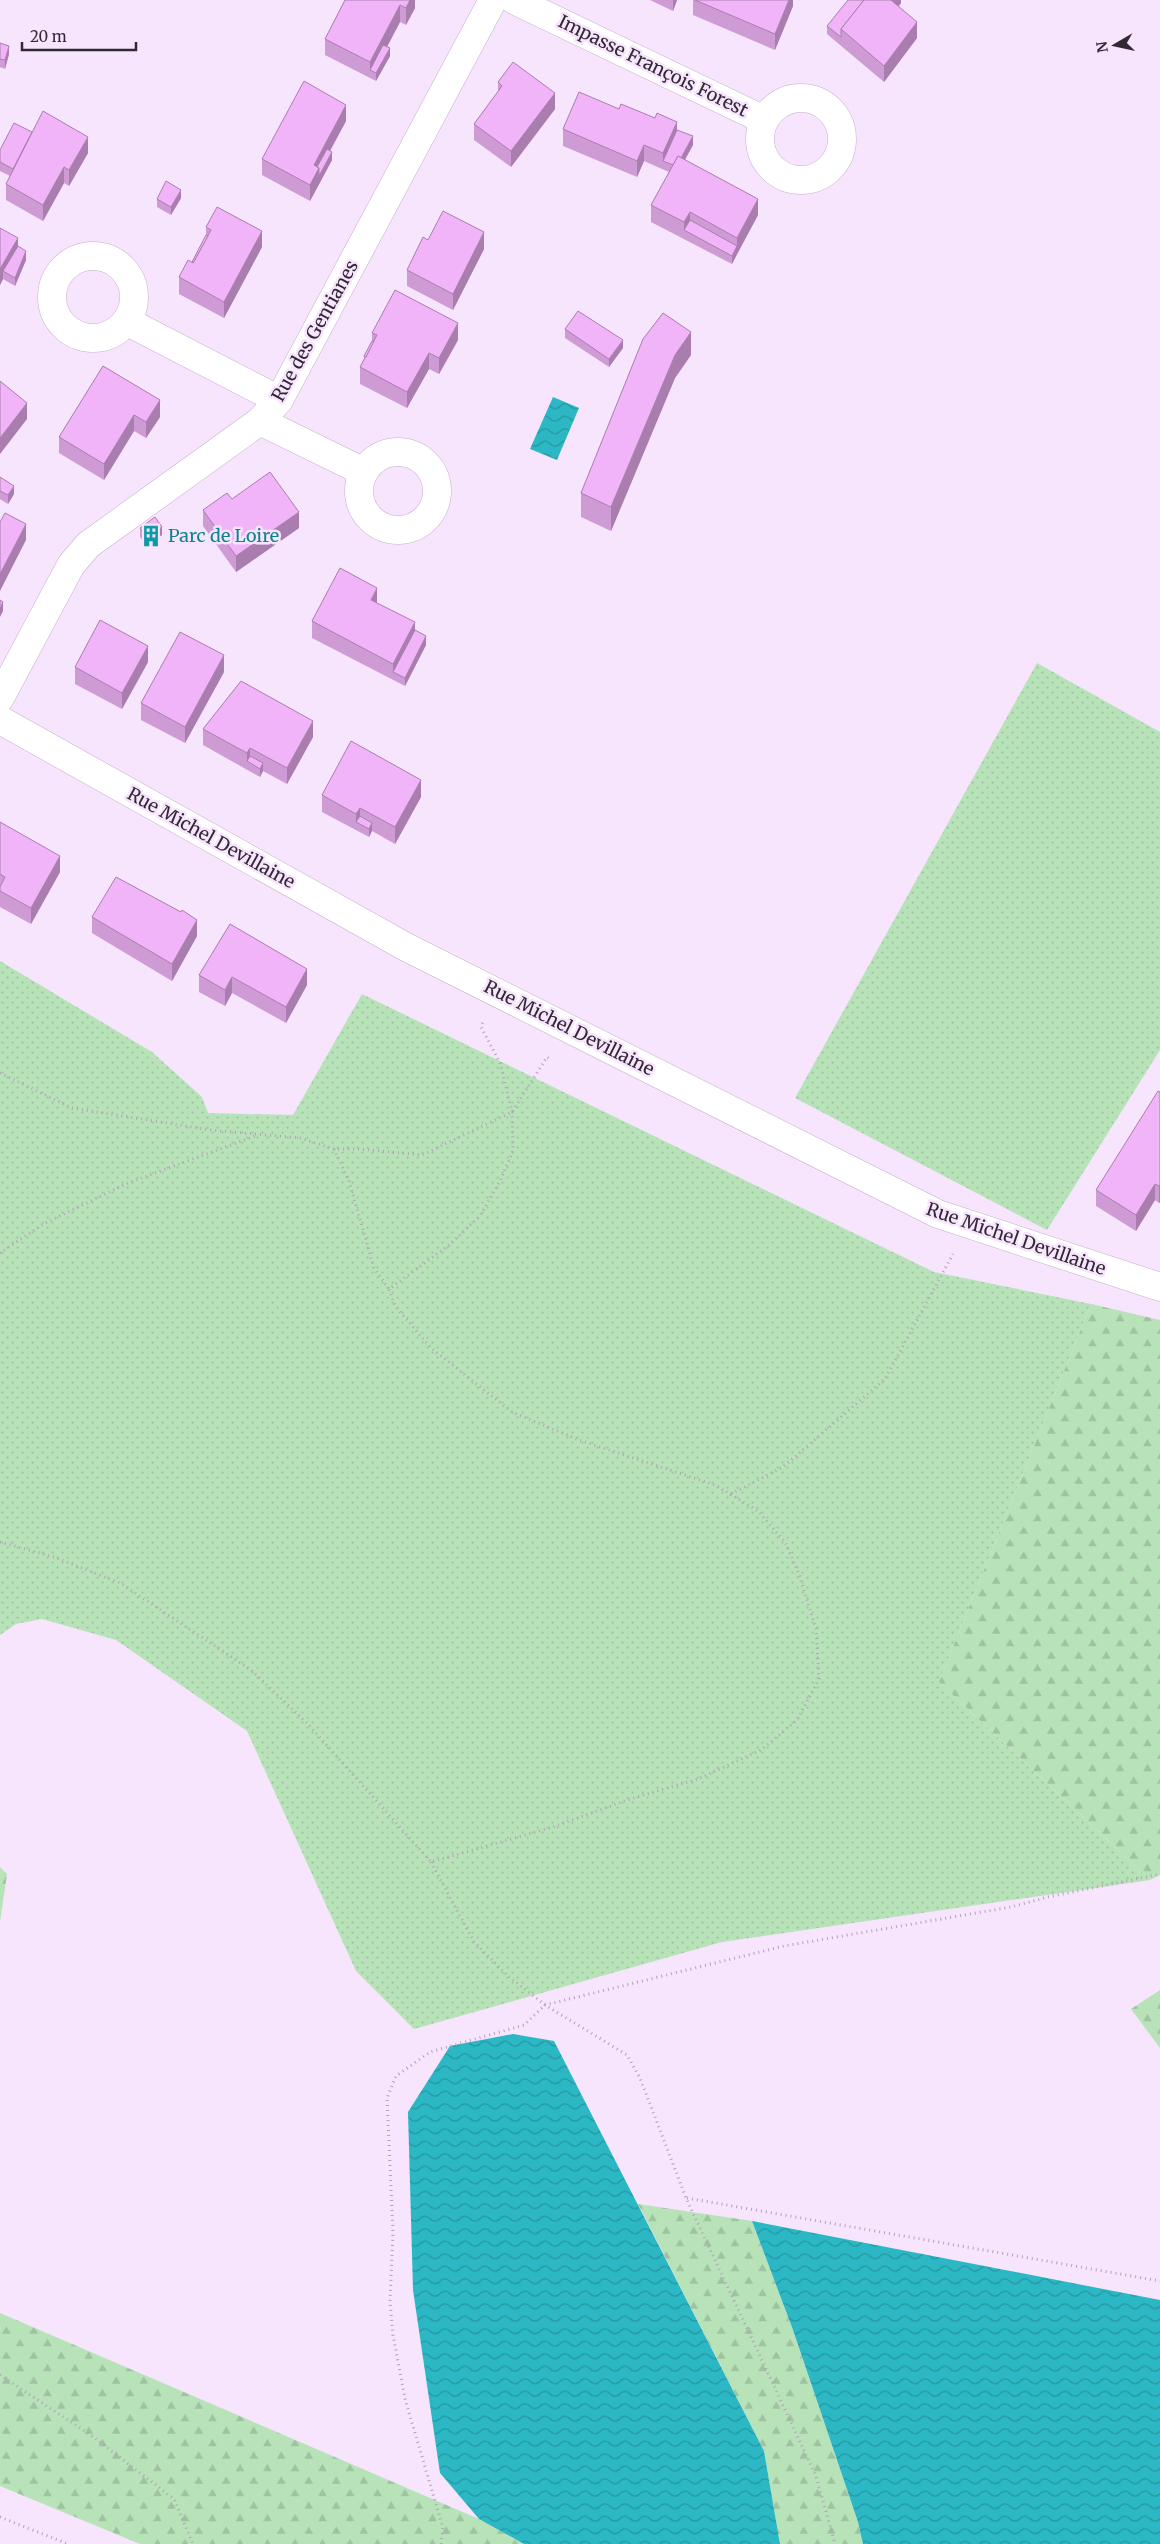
<svg xmlns="http://www.w3.org/2000/svg" width="1160" height="2544" viewBox="0 0 1160 2544" font-family="Merriweather,serif">
<defs>
<pattern id="green-dots" width="8" height="8" patternUnits="userSpaceOnUse" patternTransform="scale(1.25)"><rect width="8" height="8" fill="#b8e3b9"/><path d="M2 2h.1M6 6h.1" fill="none" stroke="#9fc3a0" stroke-width="1.8" stroke-linecap="round"/></pattern>
<pattern id="forest-firs" width="22" height="20" patternUnits="userSpaceOnUse" patternTransform="scale(1.25)"><rect width="22" height="20" fill="#b8e3b9"/><path d="M5 1l3.5 6h-7zM16 11l3.5 6h-7z" fill="#9fc3a0"/></pattern>
<pattern id="water-waves" width="16" height="10" patternUnits="userSpaceOnUse" patternTransform="scale(1.25)"><rect width="16" height="10" fill="#2bb8c4"/><path d="M0 5q4-4 8 0t8 0" fill="none" stroke="#2596a0"/></pattern>
</defs>
<rect width="100%" height="100%" fill="#f7e4fd"/>
<g fill="url(#green-dots)">
<path d="M1037 663 1160 732V1050L1047 1230 795 1098Z"/>
<path d="M0 961 152 1052 202 1097 208 1113 293 1115 362 994 934 1272 1091 1304 939 1682 1150 1880 722 1942 414 2029 356 1971 247 1731 116 1640 42 1619 16 1624 0 1635Z"/>
</g>
<g fill="url(#forest-firs)">
<path d="M1091 1304 1160 1320V1875L1150 1880 939 1682Z"/>
<path d="M0 1867 7 1874 0 1922Z"/>
<path d="M1160 1990V2048L1131 2009Z"/>
<path d="M638 2204 752 2221 793 2330 858 2522 863 2544H780L764 2451Z"/>
<path d="M0 2313 479 2519 524 2544H140L0 2486Z"/>
</g>
<g fill="url(#water-waves)">
<path d="M553 397 579 408 557 460 530 449Z"/>
<path d="M513 2034 554 2041 764 2451 780 2544H524L479 2519 440 2473 413 2290 408 2112 450 2046Z"/>
<path d="M752 2221 1160 2300V2544H863L858 2522 793 2330Z"/>
</g>
<g fill="none" stroke-linecap="round" stroke-linejoin="round">
<g stroke="#c6afcd" stroke-width="29">
<g id="street">
<path d="M514 0 764 120"/>
<circle cx="801" cy="139" r="41"/>
<circle cx="93" cy="297" r="41"/>
<path d="M126 321 279 400"/>
<path d="M260 421 364 472"/>
<circle cx="398" cy="491" r="39"/>
<path d="M0 698 71 565 88 545 260 421 279 400 493 0"/>
<path d="M0 720 406 947 938 1214 1160 1287"/>
</g>
</g>
<g stroke="#b2a2b6" stroke-width="3" stroke-dasharray="1 4" stroke-linecap="butt">
<path d="M0 1073 72 1108 211 1130 300 1138 334 1149H360L422 1155 512 1112 547 1057 550 1059"/>
<path d="M334 1149 349 1181 374 1268 389 1289"/>
<path d="M0 1253 45 1223 128 1183 258 1135"/>
<path d="M731 1494 783 1467 885 1379 953 1254"/>
<path d="M0 1542 54 1557 120 1583 251 1670 307 1723 431 1862 553 1827 630 1799 698 1779 761 1750 797 1720 819 1679 816 1629 799 1574 785 1542 758 1511 715 1485 579 1440 512 1412 431 1348 395 1306 389 1289 449 1245 480 1216 500 1181 513 1151 512 1112 500 1063 481 1027 483 1022"/>
<path d="M431 1862 474 1942 507 1975 545 2005 627 2055 640 2078 686 2198 816 2476 835 2544"/>
<path d="M687 2198 1160 2281"/>
<path d="M0 2375 92 2436 174 2499 193 2544"/>
<path d="M0 2517 68 2544"/>
<path d="M441 2544 443 2528 405 2399 393 2335 390 2301 393 2232 387 2098 396 2076 430 2052 524 2025 545 2005 784 1946 1011 1907 1048 1897 1160 1874"/>
</g>
<use href="#street" stroke="#fff" stroke-width="28"/>
</g>
<g fill="#cf9bd5">
<path d="M345 0H415V8L406 25 400 22 387 46 390 56 376 81 325 55V39Z"/>
<path d="M650 0H677L673 11Z"/>
<path d="M693 0H793V6L775 50 693 15Z"/>
<path d="M901 0V3L899 6 917 38 884 82 827 34V26Z"/>
<path d="M0 43 9 54 5 69 0 67Z"/>
<path d="M498 82 555 109 511 167 474 140V124L498 92Z"/>
<path d="M619 109 677 130 693 145 685 160 758 215 732 264 651 222V205L669 172 644 161 637 177 563 146V129Z"/>
<path d="M346 121 330 151 332 160 310 201 262 175V159Z"/>
<path d="M32 132 88 153 69 186 64 183 43 221 6 200V184L10 176 0 171V150Z"/>
<path d="M181 198 171 215 157 207V199Z"/>
<path d="M206 227 262 247 224 318 179 294V277L192 262 206 235Z"/>
<path d="M0 228 18 246 26 260 15 286 3 279 0 285Z"/>
<path d="M428 240 484 249 453 310 407 286V270Z"/>
<path d="M565 329 623 348 609 367 565 338Z"/>
<path d="M372 333 458 340 439 374 429 369 407 408 360 384V367L364 360V356L372 341Z"/>
<path d="M691 355 675 378 611 531 581 517V493Z"/>
<path d="M103 366 160 417 146 438 134 431 104 480 59 453V437Z"/>
<path d="M0 477 14 494 8 504 0 499Z"/>
<path d="M232 499 299 528 236 572 203 526V510Z"/>
<path d="M140 528 162 535 147 545 140 537Z"/>
<path d="M377 603 415 630 426 645 405 686 312 638V621Z"/>
<path d="M148 662 122 709 75 684V667Z"/>
<path d="M224 672 185 743 141 720V703Z"/>
<path d="M203 729 313 737 287 784 263 771 260 777 203 745Z"/>
<path d="M322 795 421 797 395 844 372 831 369 837 322 812Z"/>
<path d="M0 822 60 872 31 924 0 907Z"/>
<path d="M92 917 197 936 172 981 92 933Z"/>
<path d="M230 924 307 985 286 1023 232 993 225 1006 199 992V975Z"/>
<path d="M1160 1092V1202L1159 1203 1155 1200 1136 1231 1096 1206V1190Z"/>
</g>
<g fill="#a97eae">
<path d="M410 0H415V8L406 25V8Z"/>
<path d="M673 0H677L673 11Z"/>
<path d="M789 0H793V6L775 50V34Z"/>
<path d="M890 0H901V3L890 16Z"/>
<path d="M400 5V22L374 72 370 70V62Z"/>
<path d="M917 22V38L884 82V66Z"/>
<path d="M9 46V54L5 69V60Z"/>
<path d="M390 48V56L376 81V73Z"/>
<path d="M555 93V109L511 167V151Z"/>
<path d="M346 105V121L319 171 332 152V160L310 201V185L314 165Z"/>
<path d="M677 122V138L663 161V153Z"/>
<path d="M693 136V145L676 175V167Z"/>
<path d="M88 137V153L69 186V170Z"/>
<path d="M644 145V161L637 177V161Z"/>
<path d="M64 167V183L43 221V205Z"/>
<path d="M181 190V198L171 215V207Z"/>
<path d="M758 199V215L737 254V238Z"/>
<path d="M690 212V229L684 230V222Z"/>
<path d="M262 231V247L224 318V302Z"/>
<path d="M484 232V249L453 310V294Z"/>
<path d="M18 238V254L3 271V279L0 285V269Z"/>
<path d="M737 246V254L732 264V256Z"/>
<path d="M26 251V260L15 286V278Z"/>
<path d="M458 323V340L439 374V358Z"/>
<path d="M691 332V355L675 378 611 531V507L675 355Z"/>
<path d="M623 340V348L609 367V359Z"/>
<path d="M429 353V369L407 408V392Z"/>
<path d="M160 400V417L146 438V422Z"/>
<path d="M27 403V419L0 454V438Z"/>
<path d="M134 415V431L104 480V464Z"/>
<path d="M14 486V494L8 504V495Z"/>
<path d="M299 512V528L236 572V556Z"/>
<path d="M26 524V540L0 591V574Z"/>
<path d="M162 527V535L147 545V537Z"/>
<path d="M377 588V604L371 600Z"/>
<path d="M3 602V611L0 617V609Z"/>
<path d="M415 622V638L393 672V680V664Z"/>
<path d="M426 636V645L405 686V678Z"/>
<path d="M148 646V662L122 709V693Z"/>
<path d="M224 655V672L185 743V727Z"/>
<path d="M313 721V737L287 784V768Z"/>
<path d="M250 748V763L247 761V753Z"/>
<path d="M263 763V771L260 777V769Z"/>
<path d="M421 780V797L395 844V827Z"/>
<path d="M360 808V824L356 822V830V814Z"/>
<path d="M372 823V831L369 837V829Z"/>
<path d="M60 856V872L31 924V908Z"/>
<path d="M197 920V936L172 981V964Z"/>
<path d="M307 969V985L286 1023V1007Z"/>
<path d="M232 977V993L225 1006V990Z"/>
<path d="M1155 1184V1200L1136 1231V1215Z"/>
<path d="M1160 1185V1202L1159 1203V1186Z"/>
</g>
<g fill="#f1b4f8" stroke="#a97eae">
<path d="M345 0H410L406 8 400 5 370 62 325 39Z"/>
<path d="M695 0H789L775 34Z"/>
<path d="M848 0H864L841 29V37L827 26Z"/>
<path d="M864 0H891L917 22 884 66 841 29Z"/>
<path d="M0 43 9 46 5 60 0 59Z"/>
<path d="M383 45 390 48 376 73 370 70Z"/>
<path d="M513 62 555 93 511 151 474 124 502 86 498 82Z"/>
<path d="M304 81 346 105 314 165 319 168 310 185 262 159Z"/>
<path d="M579 92 619 109 621 104 655 118 657 113 677 122 663 153 644 145 637 161 563 129Z"/>
<path d="M43 111 88 137 69 170 64 167 43 205 6 184Z"/>
<path d="M14 123 32 132 13 169 0 162V150Z"/>
<path d="M677 130 693 136 681 158 678 156 673 165 663 161Z"/>
<path d="M327 149 332 152 319 176V168L317 167Z"/>
<path d="M678 156 758 199 737 238 690 212 684 222 651 205Z"/>
<path d="M166 181 181 190 171 207 157 199Z"/>
<path d="M217 207 262 231 224 302 179 277 188 260 193 263 211 230 206 227Z"/>
<path d="M443 211 484 232 453 294 407 270 423 237 428 240Z"/>
<path d="M690 220 737 246 732 256 684 230Z"/>
<path d="M0 228 18 238 0 269Z"/>
<path d="M206 235 208 236 193 263 192 262Z"/>
<path d="M18 246 26 251 15 278 3 271Z"/>
<path d="M395 290 458 323 439 358 429 353 407 392 360 367 377 335 372 333Z"/>
<path d="M578 311 623 340 609 359 565 329Z"/>
<path d="M663 313 691 332 675 355 611 507 581 493 643 339Z"/>
<path d="M372 341H374L366 357 364 356Z"/>
<path d="M103 366 160 400 146 422 134 415 104 464 59 437Z"/>
<path d="M0 381 27 403 0 438Z"/>
<path d="M270 472 299 512 236 556 203 510 227 493 232 499Z"/>
<path d="M0 477 14 486 8 495 0 491Z"/>
<path d="M5 513 26 524 0 574V522Z"/>
<path d="M155 517 162 527 147 537 140 528Z"/>
<path d="M340 568 377 588 371 600 415 622 393 664 312 621Z"/>
<path d="M0 600 3 602 0 609Z"/>
<path d="M100 620 148 646 122 693 75 667Z"/>
<path d="M415 630 426 636 405 678 393 672Z"/>
<path d="M180 632 224 655 185 727 141 703Z"/>
<path d="M241 681 313 721 287 768 250 748 247 753 203 729Z"/>
<path d="M351 741 421 780 395 827 360 808 356 814 322 795Z"/>
<path d="M250 756 263 763 260 769 247 761Z"/>
<path d="M360 816 372 823 369 829 356 822Z"/>
<path d="M0 822 60 856 31 908 0 891V887L5 877 0 874Z"/>
<path d="M116 877 181 912 182 910 197 920 172 964 92 917Z"/>
<path d="M230 924 307 969 286 1007 232 977 225 990 199 975Z"/>
<path d="M1158 1091 1160 1092V1185L1159 1186 1155 1184 1136 1215 1096 1190Z"/>
</g>
<defs>
<g id="building-bare" transform="scale(1.725)"><path d="M-4-6H4V6H1V3H-1V6H-4ZM-2.5-4.3h1.7v1.8h-1.7ZM.8-4.3h1.7v1.8H.8ZM-2.5-1h1.7V.8h-1.7ZM.8-1h1.7V.8H.8Z" fill="#0f9aa8" stroke="#f7e4fd" stroke-width="2.5" paint-order="stroke"/></g>
</defs>
<g fill-rule="evenodd">
<use href="#building-bare" x="151" y="536"/>
</g>
<g text-anchor="middle" stroke-width="5" stroke-linejoin="round" paint-order="stroke">
<g font-size="18" fill="#312834" stroke="#f7e4fd">
<text transform="translate(653 66) rotate(26)" y="6">Impasse François Forest</text>
<text transform="translate(315 331) rotate(-61)" y="6">Rue des Gentianes</text>
<text transform="translate(211 838) rotate(29)" y="6">Rue Michel Devillaine</text>
<text transform="translate(569 1028) rotate(27)" y="6">Rue Michel Devillaine</text>
<text transform="translate(1016 1239) rotate(19)" y="6">Rue Michel Devillaine</text>
</g>
<g font-size="18" fill="#0d838f" stroke="#f7e4fd" text-anchor="start">
<text x="168" y="542">Parc de Loire</text>
</g>
</g>
<g transform="translate(1115 45) rotate(261)" stroke="#f7e4fd" stroke-width="4" paint-order="stroke">
<path d="M0-4L9 19L0 12L-9 19Z" fill="#312834"/>
<text y="-8" font-size="14" font-weight="bold" text-anchor="middle" fill="#312834">N</text>
</g>
<path d="M22 42v8h114v-8" fill="none" stroke="#312834" stroke-width="2.5"/>
<text x="30" y="42" font-size="15" fill="#312834" stroke="#f7e4fd" stroke-width="4" paint-order="stroke">20 m</text>
</svg>
